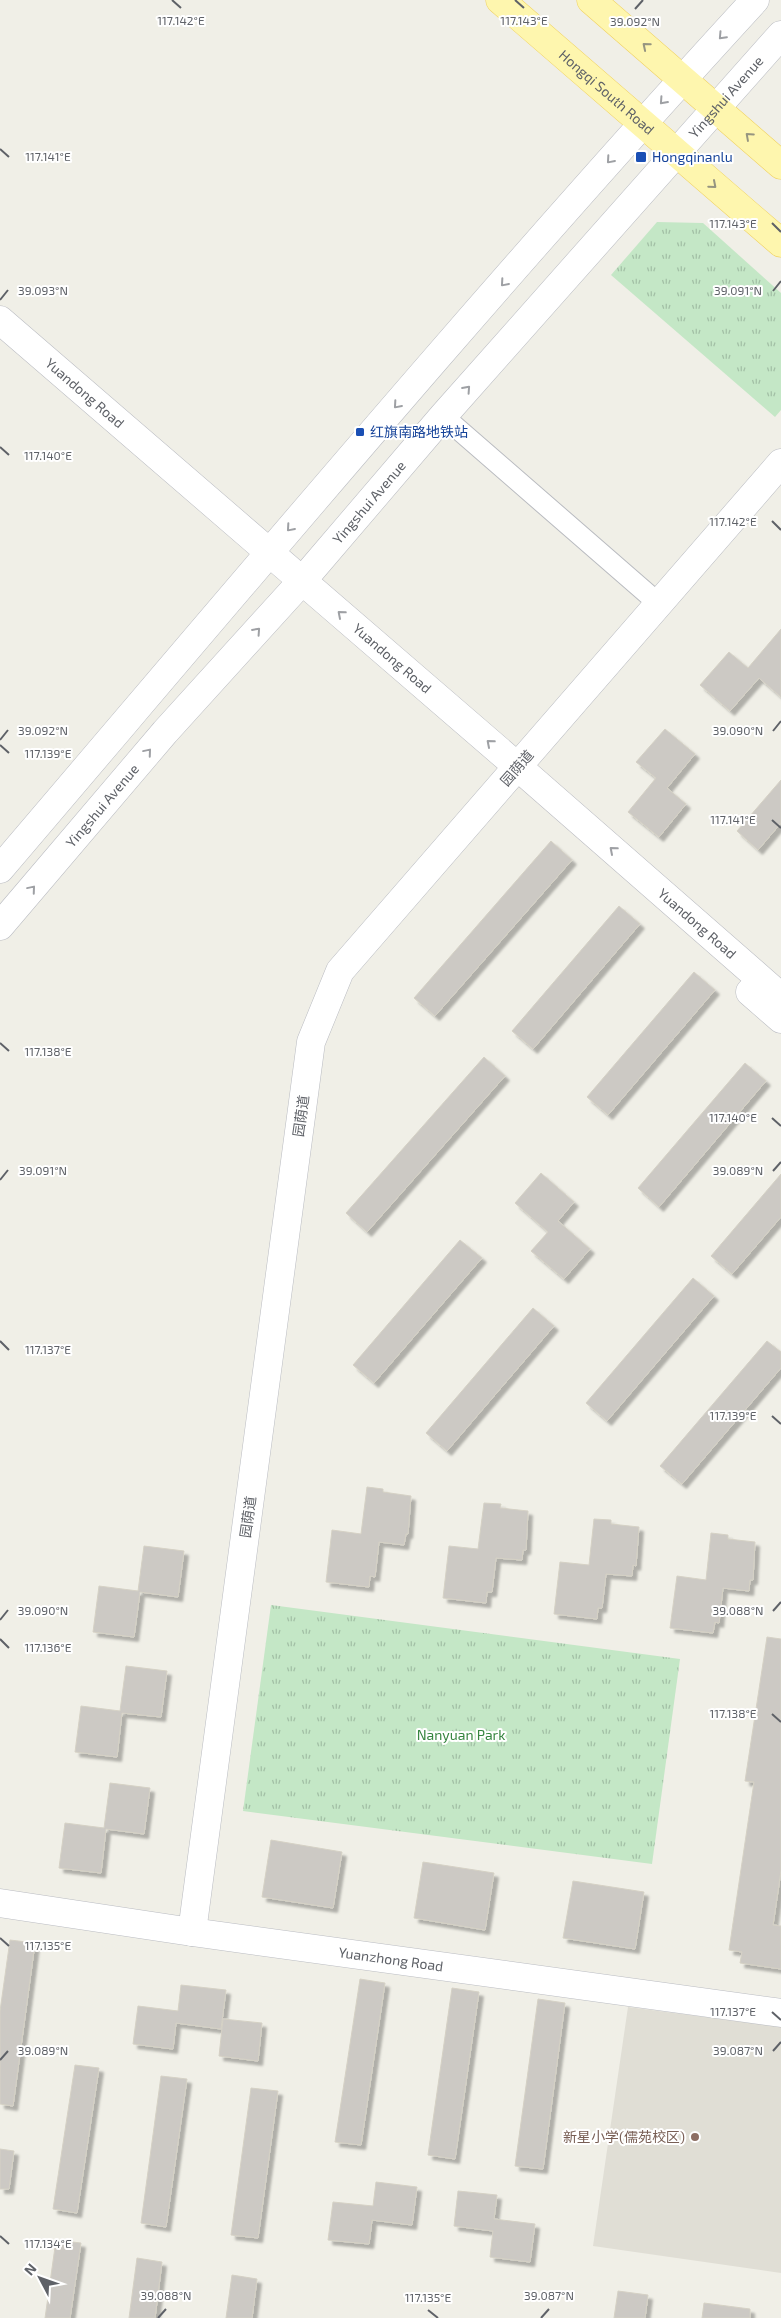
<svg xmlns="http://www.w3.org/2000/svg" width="781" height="2318" viewBox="0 0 781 2318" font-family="'Exo 2','Noto Sans SC',sans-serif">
<defs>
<pattern id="park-tufts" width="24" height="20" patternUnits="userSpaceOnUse" patternTransform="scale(1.25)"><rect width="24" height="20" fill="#c4e7c6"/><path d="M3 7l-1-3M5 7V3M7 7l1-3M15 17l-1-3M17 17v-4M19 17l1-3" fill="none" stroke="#a2bfa5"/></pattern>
<filter id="shadow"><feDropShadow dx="4.5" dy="4.5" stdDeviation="1" flood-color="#0004"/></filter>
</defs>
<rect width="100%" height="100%" fill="#f0efe7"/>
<path fill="#e0ded5" d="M628 2007 781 2027V2273L593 2246Z"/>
<g fill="url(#park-tufts)">
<path d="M657 222 703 223 781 293V410L775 417 611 275Z"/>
<path d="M271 1605 680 1659 652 1864 243 1811Z"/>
</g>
<g fill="#ccc9c4" stroke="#d5d1c5" filter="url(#shadow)">
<path d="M781 629V697L759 678 730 711 700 685 729 652 748 668Z"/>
<path d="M665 729 695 754 667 788 686 804 659 837 628 812 656 778 636 762Z"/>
<path d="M781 780V823L758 850 737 831Z"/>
<path d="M551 841 572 860 435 1016 414 998Z"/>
<path d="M619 906 640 924 533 1049 512 1031Z"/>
<path d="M694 972 715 990 608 1115 587 1097Z"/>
<path d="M484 1057 505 1076 367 1232 346 1213Z"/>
<path d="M745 1063 766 1081 659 1207 638 1188Z"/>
<path d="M541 1173 574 1202 558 1221 590 1249 564 1279 531 1251 548 1232 515 1203Z"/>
<path d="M781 1174V1217L732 1274 711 1256Z"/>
<path d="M460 1240 482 1258 374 1383 353 1365Z"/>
<path d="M693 1278 714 1296 607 1421 586 1403Z"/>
<path d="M533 1308 554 1326 447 1451 426 1433Z"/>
<path d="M767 1341 781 1352V1368L682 1484 660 1466Z"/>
<path d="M367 1487 383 1489V1492L411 1496 408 1534H406L404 1545 379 1542 375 1577 370 1576 369 1587 326 1582 332 1530 361 1534Z"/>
<path d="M484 1503 501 1504 500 1508 528 1511 526 1550H523L522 1560 496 1558 492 1592H487L486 1603 443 1598 449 1546 478 1549Z"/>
<path d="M594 1519 611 1520V1524L639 1527 636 1566 633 1565 632 1576 606 1574 602 1608H598L597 1619 554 1614 560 1562 589 1565Z"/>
<path d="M711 1533 728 1535V1539L755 1542 753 1580H750L749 1591 723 1588 719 1623 715 1622 713 1633 670 1628 677 1576 706 1580Z"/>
<path d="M144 1546 184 1551 178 1597 140 1592 134 1637 93 1632 99 1586 138 1591Z"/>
<path d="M767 1637 781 1639V1871L773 1925 781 1926V1969L740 1963 742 1952 729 1950 754 1782 745 1781Z"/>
<path d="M126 1666 167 1671 161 1717 122 1713 117 1757 75 1752 81 1706 120 1711Z"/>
<path d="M110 1783 150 1788 144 1834 106 1829 101 1873 59 1868 65 1823 104 1828Z"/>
<path d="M271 1840 342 1852 333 1908 262 1897Z"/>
<path d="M423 1862 494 1873 485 1930 414 1918Z"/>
<path d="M573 1881 644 1892 635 1949 563 1938Z"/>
<path d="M10 1940 35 1943 13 2106 0 2104V2011Z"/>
<path d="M360 1979 385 1983 361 2145 335 2142Z"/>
<path d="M181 1985 226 1990 221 2029 176 2023 173 2049 133 2044 138 2006 178 2011Z"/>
<path d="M452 1988 479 1992 455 2159 428 2155Z"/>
<path d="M538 1999 565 2003 543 2169 515 2166Z"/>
<path d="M223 2019 262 2023 258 2061 219 2056Z"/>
<path d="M75 2065 99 2068 77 2213 53 2209Z"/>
<path d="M161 2076 187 2079 166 2227 141 2223Z"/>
<path d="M251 2088 278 2091 258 2238 231 2235Z"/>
<path d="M0 2149 14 2151 9 2189H0Z"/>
<path d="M376 2182 417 2187 412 2225 372 2220 369 2244 328 2240 333 2202 373 2206Z"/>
<path d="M458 2191 497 2195 494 2219 535 2224 530 2262 490 2257 493 2231 454 2226Z"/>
<path d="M56 2240 81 2243 70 2318H45Z"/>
<path d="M137 2258 162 2262 155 2318H129Z"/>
<path d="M232 2275 257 2279 252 2318H226Z"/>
<path d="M618 2291 648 2295 645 2318H614Z"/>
<path d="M704 2303 750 2309V2318H702Z"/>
</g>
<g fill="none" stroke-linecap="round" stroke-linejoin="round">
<g stroke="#b9bbc0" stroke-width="22">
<path id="street" d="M443 416 658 603"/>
</g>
<g stroke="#babcc2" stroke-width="29">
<g id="secondary">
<path id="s1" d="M0 320 518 767 781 997"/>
<path d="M0 869C249 577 495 283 755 0"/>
<path id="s2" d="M0 926 165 732 302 581 443 416 781 35"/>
<path d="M750 992 781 1019"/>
<path id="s3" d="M0 1903 192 1932 781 2013"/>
<path d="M192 1932 311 1042 340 971 781 463"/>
</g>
</g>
<g stroke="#f0d15f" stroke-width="29">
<g id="primary">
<path id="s4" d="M500 0 781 243"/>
<path d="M591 0 781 165"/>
</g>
</g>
<use href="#street" stroke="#fff" stroke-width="20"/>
<use href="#secondary" stroke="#fff" stroke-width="28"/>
<use href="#primary" stroke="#fef6ae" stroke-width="28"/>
</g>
<defs><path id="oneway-chevron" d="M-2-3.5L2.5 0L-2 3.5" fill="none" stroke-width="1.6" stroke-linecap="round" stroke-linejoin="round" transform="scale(1.25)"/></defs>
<g stroke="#9ea0a4">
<use href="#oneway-chevron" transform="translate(722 36) rotate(133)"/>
<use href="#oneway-chevron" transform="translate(663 101) rotate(132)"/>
<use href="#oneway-chevron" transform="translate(610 160) rotate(131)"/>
<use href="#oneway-chevron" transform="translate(504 283) rotate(131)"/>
<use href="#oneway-chevron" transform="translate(467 389) rotate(-48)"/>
<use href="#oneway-chevron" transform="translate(397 405) rotate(131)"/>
<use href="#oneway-chevron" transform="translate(290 528) rotate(131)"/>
<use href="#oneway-chevron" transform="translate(341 614) rotate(-139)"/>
<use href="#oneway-chevron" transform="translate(257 631) rotate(-48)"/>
<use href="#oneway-chevron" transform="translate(490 743) rotate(-139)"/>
<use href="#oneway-chevron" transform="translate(148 752) rotate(-50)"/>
<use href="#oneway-chevron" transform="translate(613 850) rotate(-139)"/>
<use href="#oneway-chevron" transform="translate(32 889) rotate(-50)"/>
</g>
<g stroke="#969580">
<use href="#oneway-chevron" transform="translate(646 46) rotate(-140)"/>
<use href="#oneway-chevron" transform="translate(749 136) rotate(-138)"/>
<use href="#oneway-chevron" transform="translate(713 185) rotate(41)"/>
</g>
<path fill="none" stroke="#5e6167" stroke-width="2" d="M172 0 181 8M515 0 524 8M635 9 643 0M0 149 9 157M772 223 781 232M773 291 781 281M0 300 8 290M0 447 9 455M772 521 781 530M773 731 781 721M0 740 8 730M0 745 9 753M772 820 781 828M0 1043 9 1051M772 1118 781 1126M773 1171 781 1162M0 1180 8 1170M0 1341 9 1350M772 1416 781 1424M773 1611 781 1602M0 1620 8 1610M0 1639 9 1648M772 1714 781 1722M0 1938 9 1946M772 2012 781 2020M773 2051 781 2042M0 2060 8 2051M0 2236 9 2244M428 2310 438 2318M158 2318 166 2309M541 2318 549 2309"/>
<g fill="#1a4fb4" stroke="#fff" stroke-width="2">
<rect x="635" y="151" width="12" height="12" rx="2.5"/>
<rect x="355" y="427" width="10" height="10" rx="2.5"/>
</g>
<circle fill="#8d6e63" stroke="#fff" stroke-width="2" cx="695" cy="2137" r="5"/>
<g text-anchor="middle" stroke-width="4" stroke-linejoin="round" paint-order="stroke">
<g font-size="14" fill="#5e6167" stroke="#fff">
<text dy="5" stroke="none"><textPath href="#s4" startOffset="141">Hongqi South Road</textPath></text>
<text dy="5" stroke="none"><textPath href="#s2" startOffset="1102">Yingshui Avenue</textPath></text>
<text dy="5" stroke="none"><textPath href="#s1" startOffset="112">Yuandong Road</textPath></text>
<text dy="5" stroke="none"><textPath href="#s2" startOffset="562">Yingshui Avenue</textPath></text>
<text dy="5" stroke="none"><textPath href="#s1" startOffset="518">Yuandong Road</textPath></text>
<text transform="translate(517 768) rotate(-49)" y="5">园荫道</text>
<text dy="5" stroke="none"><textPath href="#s2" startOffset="158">Yingshui Avenue</textPath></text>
<text dy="5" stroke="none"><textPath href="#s1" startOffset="922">Yuandong Road</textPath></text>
<text transform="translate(301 1116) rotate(-82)" y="5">园荫道</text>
<text transform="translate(248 1517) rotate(-82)" y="5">园荫道</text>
<text dy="5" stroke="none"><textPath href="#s3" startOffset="395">Yuanzhong Road</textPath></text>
</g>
<g font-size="14" fill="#164399" stroke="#fff" text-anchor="start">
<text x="652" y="162">Hongqinanlu</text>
<text x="370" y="437">红旗南路地铁站</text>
</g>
<g font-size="14" fill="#36853f" stroke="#fff">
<text x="461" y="1740">Nanyuan Park</text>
</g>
<g font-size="14" fill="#785e54" stroke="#fff" text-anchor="end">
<text x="685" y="2142">新星小学(儒苑校区)</text>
</g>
</g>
<g font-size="12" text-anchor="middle" fill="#5e6167" stroke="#fff" stroke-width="4" stroke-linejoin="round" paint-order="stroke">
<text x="181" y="25">117.142°E</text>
<text x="524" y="25">117.143°E</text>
<text x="635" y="26">39.092°N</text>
<text x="48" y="161">117.141°E</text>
<text x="733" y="228">117.143°E</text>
<text x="43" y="295">39.093°N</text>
<text x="738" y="295">39.091°N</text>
<text x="48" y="460">117.140°E</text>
<text x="733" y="526">117.142°E</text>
<text x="43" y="735">39.092°N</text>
<text x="738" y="735">39.090°N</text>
<text x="48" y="758">117.139°E</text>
<text x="733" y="824">117.141°E</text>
<text x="48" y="1056">117.138°E</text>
<text x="733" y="1122">117.140°E</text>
<text x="43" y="1175">39.091°N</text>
<text x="738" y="1175">39.089°N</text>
<text x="48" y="1354">117.137°E</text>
<text x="733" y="1420">117.139°E</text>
<text x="43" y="1615">39.090°N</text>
<text x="738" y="1615">39.088°N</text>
<text x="48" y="1652">117.136°E</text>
<text x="733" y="1718">117.138°E</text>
<text x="48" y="1950">117.135°E</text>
<text x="733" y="2016">117.137°E</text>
<text x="43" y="2055">39.089°N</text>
<text x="738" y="2055">39.087°N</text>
<text x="48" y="2248">117.134°E</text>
<text x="166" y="2300">39.088°N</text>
<text x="549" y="2300">39.087°N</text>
<text x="428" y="2302">117.135°E</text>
</g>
<g transform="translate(40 2278) rotate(311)" stroke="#ffffff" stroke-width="4" paint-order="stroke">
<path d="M0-4L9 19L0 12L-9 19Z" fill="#5e6167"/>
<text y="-8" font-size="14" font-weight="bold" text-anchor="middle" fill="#5e6167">N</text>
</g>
</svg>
